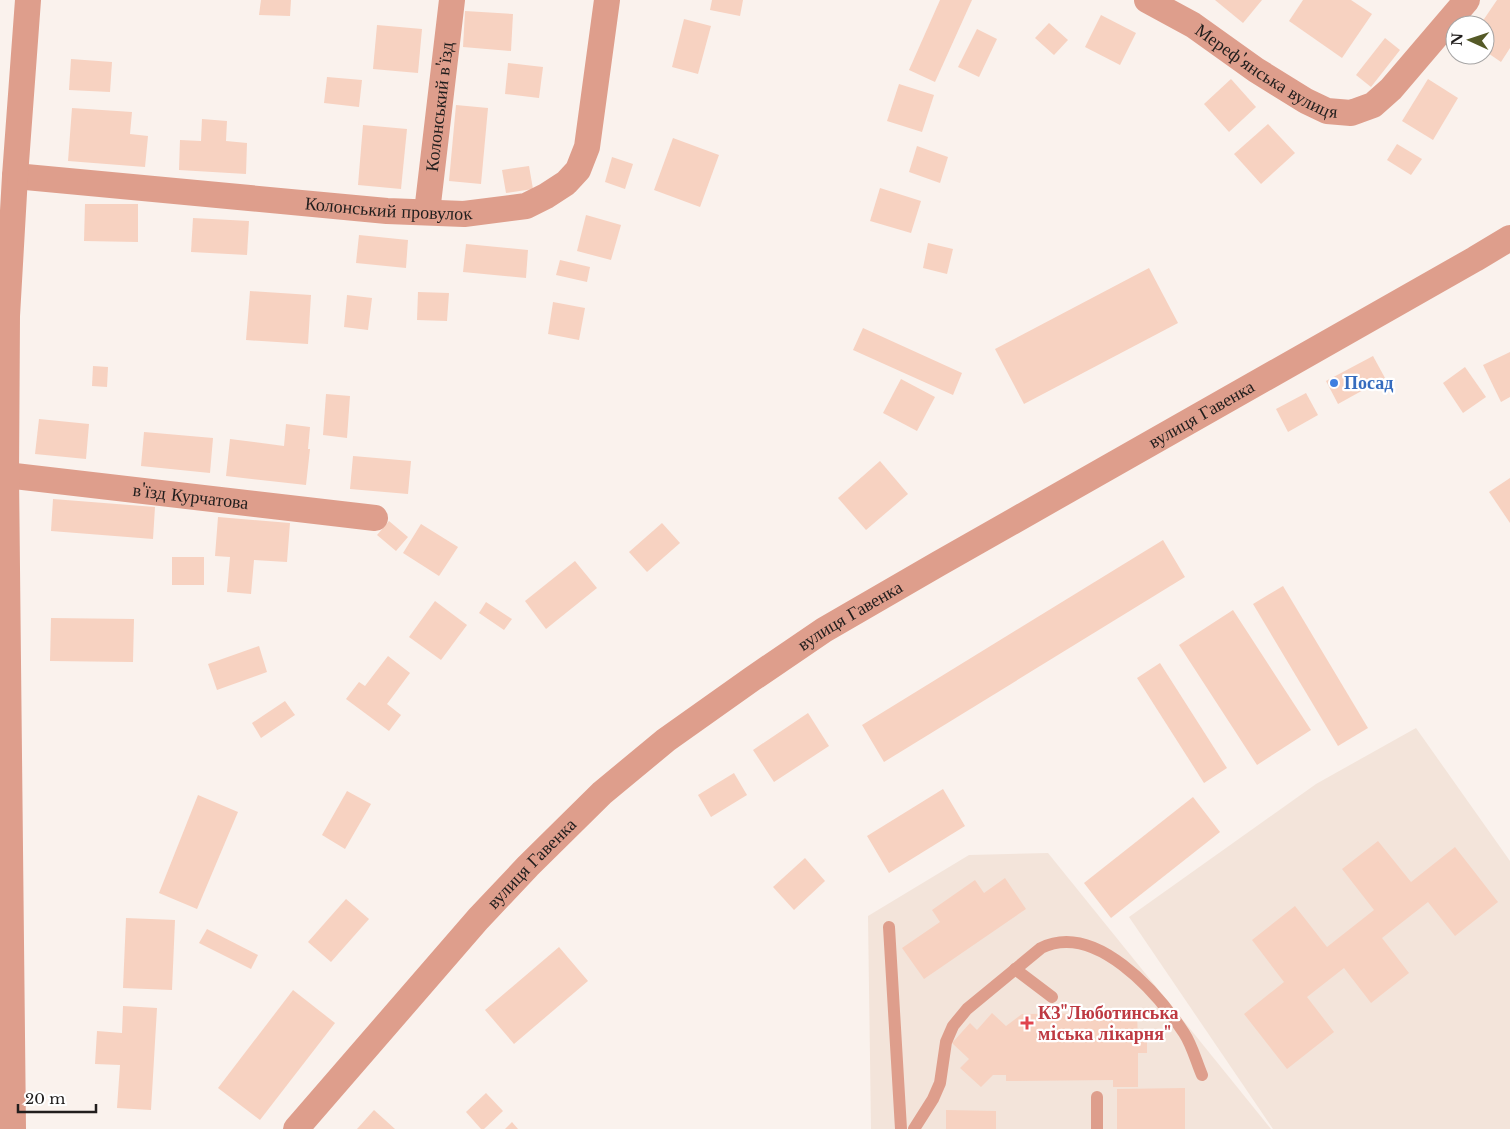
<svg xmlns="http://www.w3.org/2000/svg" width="1510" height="1129" viewBox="0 0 1510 1129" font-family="'Libre Baskerville',serif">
<rect width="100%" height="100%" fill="#faf2ed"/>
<g fill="#f3e4da">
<path d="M1416 728 1510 861V1129H1273L1129 917 1316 784Z"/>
<path d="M1048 853 1271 1129H871L868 916 969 855Z"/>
</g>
<g fill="#f7d2c1">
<path d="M261 0H291L290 16 259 15Z"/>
<path d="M712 0H743L740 16 710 10Z"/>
<path d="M940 0H972L935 82 909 70Z"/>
<path d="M1215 0H1262L1243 23Z"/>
<path d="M1303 0H1351L1372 14 1342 58 1289 21Z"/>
<path d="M1497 0H1510V48L1501 62 1485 51V25H1480Z"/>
<path d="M465 11 513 14 511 51 463 47Z"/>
<path d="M1101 15 1136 33 1120 65 1085 47Z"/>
<path d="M684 19 711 26 698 74 672 67Z"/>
<path d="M1049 23 1068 40 1054 55 1035 38Z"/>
<path d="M377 25 422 29 418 73 373 69Z"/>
<path d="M977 29 997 39 979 77 958 67Z"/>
<path d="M1385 38 1400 50 1371 87 1356 75Z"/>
<path d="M71 59 112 62 110 92 69 90Z"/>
<path d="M508 63 543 67 539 98 505 94Z"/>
<path d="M327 77 362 80 359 107 324 103Z"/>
<path d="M1231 79 1256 107 1229 132 1204 104Z"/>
<path d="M1428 79 1458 98 1433 140 1402 121Z"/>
<path d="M899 84 934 95 922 132 887 121Z"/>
<path d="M456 105 488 108 481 184 449 181Z"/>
<path d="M72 108 132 112 130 134 148 136 145 167 68 161Z"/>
<path d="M202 119 227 121 226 141 247 143 246 174 179 170 180 140 201 141Z"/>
<path d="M1268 124 1295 153 1261 184 1234 154Z"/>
<path d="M363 125 407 129 401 189 358 185Z"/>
<path d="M673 138 719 155 700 207 654 190Z"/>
<path d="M1397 144 1422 159 1411 175 1387 160Z"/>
<path d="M917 146 948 157 940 183 909 172Z"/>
<path d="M612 157 633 164 625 189 605 182Z"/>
<path d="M529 166 533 189 506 193 502 170Z"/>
<path d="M880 188 921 201 911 233 870 221Z"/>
<path d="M85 204H138V242L84 241Z"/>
<path d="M586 215 621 225 611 260 577 251Z"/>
<path d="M193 218 249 221 247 255 191 252Z"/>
<path d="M359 235 408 240 406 268 356 263Z"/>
<path d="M928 243 953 249 947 274 923 268Z"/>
<path d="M466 244 528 250 526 278 463 272Z"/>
<path d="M560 260 590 267 587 282 556 275Z"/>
<path d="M1149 268 1178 323 1024 404 995 349Z"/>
<path d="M250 291 311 295 308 344 246 340Z"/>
<path d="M418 292 449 293 447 321 417 320Z"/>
<path d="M347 295 372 298 368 330 344 327Z"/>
<path d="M553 302 585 308 579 340 548 334Z"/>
<path d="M863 328 962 373 953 395 853 350Z"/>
<path d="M1510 352V397L1501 402 1483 365Z"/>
<path d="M1373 356 1385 378 1338 404 1326 381Z"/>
<path d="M93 366 108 367 107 387 92 386Z"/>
<path d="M1465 367 1486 397 1463 413 1443 383Z"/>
<path d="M901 379 935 397 917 431 883 413Z"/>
<path d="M1306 393 1318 415 1288 432 1276 409Z"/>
<path d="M326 394 350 396 347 438 323 435Z"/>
<path d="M39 419 89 424 86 459 35 454Z"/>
<path d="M286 424 310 427 308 449H310L306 485 226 476 230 439 284 446Z"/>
<path d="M144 432 213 438 210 473 141 466Z"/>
<path d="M353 456 411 461 408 494 350 489Z"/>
<path d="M880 461 908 494 866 530 838 498Z"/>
<path d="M1510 478V523L1489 492Z"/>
<path d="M53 499 155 507 153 539 51 531Z"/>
<path d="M218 517 290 523 287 562 254 560 251 594 227 592 230 557 215 556Z"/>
<path d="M389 521 408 537 396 551 377 535Z"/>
<path d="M662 523 680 543 647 572 629 552Z"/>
<path d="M421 524 458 547 439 576 403 553Z"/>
<path d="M1163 540 1185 577 884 762 862 725Z"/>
<rect x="172" y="557" width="32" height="28"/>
<path d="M575 561 597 588 546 629 525 601Z"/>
<path d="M1283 586 1368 728 1338 746 1253 604Z"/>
<path d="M435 601 467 625 441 660 409 637Z"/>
<path d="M486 602 512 619 504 630 479 613Z"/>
<path d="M1233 610 1311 730 1257 765 1179 645Z"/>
<path d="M51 618 134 619 133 662 50 661Z"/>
<path d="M259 646 267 672 217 690 208 664Z"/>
<path d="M388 656 410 673 387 704 401 715 389 731 346 699 359 682 365 686Z"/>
<path d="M1160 663 1227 768 1204 783 1137 678Z"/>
<path d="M285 701 295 715 261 738 252 723Z"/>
<path d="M808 713 829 746 774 782 753 750Z"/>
<path d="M734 773 747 795 711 817 698 795Z"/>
<path d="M943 789 965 826 889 873 867 836Z"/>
<path d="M347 791 371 804 345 849 322 835Z"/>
<path d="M198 795 238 812 197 909 159 893Z"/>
<path d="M1193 797 1220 832 1111 918 1084 883Z"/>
<path d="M1378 841 1411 882 1455 847 1498 902 1455 936 1428 902 1382 938 1409 973 1371 1003 1344 968 1307 997 1334 1032 1287 1069 1244 1014 1284 982 1252 940 1295 906 1327 947 1374 910 1342 869Z"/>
<path d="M805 858 825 881 794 910 773 887Z"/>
<path d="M1005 878 1026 909 924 979 902 948 940 922 932 910 975 880 984 893Z"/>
<path d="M346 899 369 919 331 962 308 942Z"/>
<path d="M126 918 175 920 172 990 123 988Z"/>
<path d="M207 929 258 955 251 969 199 943Z"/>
<path d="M559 947 588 981 514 1044 485 1010Z"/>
<path d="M293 990 335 1023 260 1120 218 1088Z"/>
<path d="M123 1006 157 1008 151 1110 117 1108 120 1065 95 1064 97 1031 122 1033Z"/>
<path d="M992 1013 1006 1026 1022 1014 1137 1013 1138 1039H1147V1053H1138V1087H1113V1080L1006 1081V1075H993L981 1087 960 1068 969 1059 952 1043 970 1023 977 1030Z"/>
<path d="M1185 1088V1129H1117V1089Z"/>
<path d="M486 1093 503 1111 484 1129H481L466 1112Z"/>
<path d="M374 1110 395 1129H357Z"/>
<path d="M946 1110 996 1111V1129H946Z"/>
<path d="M512 1122 518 1129H505Z"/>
</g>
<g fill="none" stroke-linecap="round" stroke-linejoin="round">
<g stroke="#de9e8c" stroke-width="12">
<path d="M889 927 901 1129"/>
<path d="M1015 969 1052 997"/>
<path d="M1097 1097V1129"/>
<path d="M914 1129 933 1099 940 1083 946 1042 953 1026 967 1009 1041 948C1095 921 1157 992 1184 1033 1192 1045 1196 1061 1202 1075"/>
</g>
<g stroke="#de9e8c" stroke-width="26">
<path id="s1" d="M1147 0 1193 25 1256 70 1306 101 1327 111 1351 113 1373 105 1391 89 1467 0"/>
<path id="s2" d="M15 176 387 211 464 214 526 206 546 196 566 183 578 170 587 147 607 0"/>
<path id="s3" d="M427 212 452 0"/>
<path id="s4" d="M6 475 375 518"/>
<path d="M13 1129 6 475 7 316 15 176 28 0"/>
<path id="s5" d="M296 1129 478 919 528 866 602 793 666 740 752 679 824 630 938 564 1475 259 1510 238"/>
</g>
</g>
<circle fill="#3f7fe0" stroke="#fff" stroke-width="2" cx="1334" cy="383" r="5"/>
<path fill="#e0444e" stroke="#fff" stroke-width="2" d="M1024.5 1015.5h5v5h5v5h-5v5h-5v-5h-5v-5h5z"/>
<g text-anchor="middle" stroke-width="4.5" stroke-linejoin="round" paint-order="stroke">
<g font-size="18" fill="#211e1d" stroke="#fff">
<text dy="6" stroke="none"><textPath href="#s1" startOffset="140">Мереф'янська вулиця</textPath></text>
<text dy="6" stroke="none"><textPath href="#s3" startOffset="106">Колонський в'їзд</textPath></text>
<text dy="6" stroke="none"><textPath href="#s2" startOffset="375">Колонський провулок</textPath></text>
<text dy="6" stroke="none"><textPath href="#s5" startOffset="1165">вулиця Гавенка</textPath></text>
<text dy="6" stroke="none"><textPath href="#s4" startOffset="186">в'їзд Курчатова</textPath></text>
<text dy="6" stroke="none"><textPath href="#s5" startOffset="760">вулиця Гавенка</textPath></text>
<text dy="6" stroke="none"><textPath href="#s5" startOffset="355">вулиця Гавенка</textPath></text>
</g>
<g font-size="18" font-weight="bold" fill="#366cbe" stroke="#fff" text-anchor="start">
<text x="1344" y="389">Посад</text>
</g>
<g font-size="18" font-weight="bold" fill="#be3a42" stroke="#fff" text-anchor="start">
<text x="1038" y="1019">КЗ"Люботинська<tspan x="1038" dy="21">мiська лiкарня"</tspan></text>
</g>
</g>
<g transform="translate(1470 40) rotate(273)"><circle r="24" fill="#ffffff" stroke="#a6a5a5"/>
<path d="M0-4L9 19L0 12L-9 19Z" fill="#555a27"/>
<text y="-8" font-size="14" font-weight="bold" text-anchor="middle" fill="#211e1d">N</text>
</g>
<path d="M18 1104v8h78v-8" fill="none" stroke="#211e1d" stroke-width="2.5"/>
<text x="25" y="1104" font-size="15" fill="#211e1d" stroke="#ffffff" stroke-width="4" paint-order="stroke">20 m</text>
</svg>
